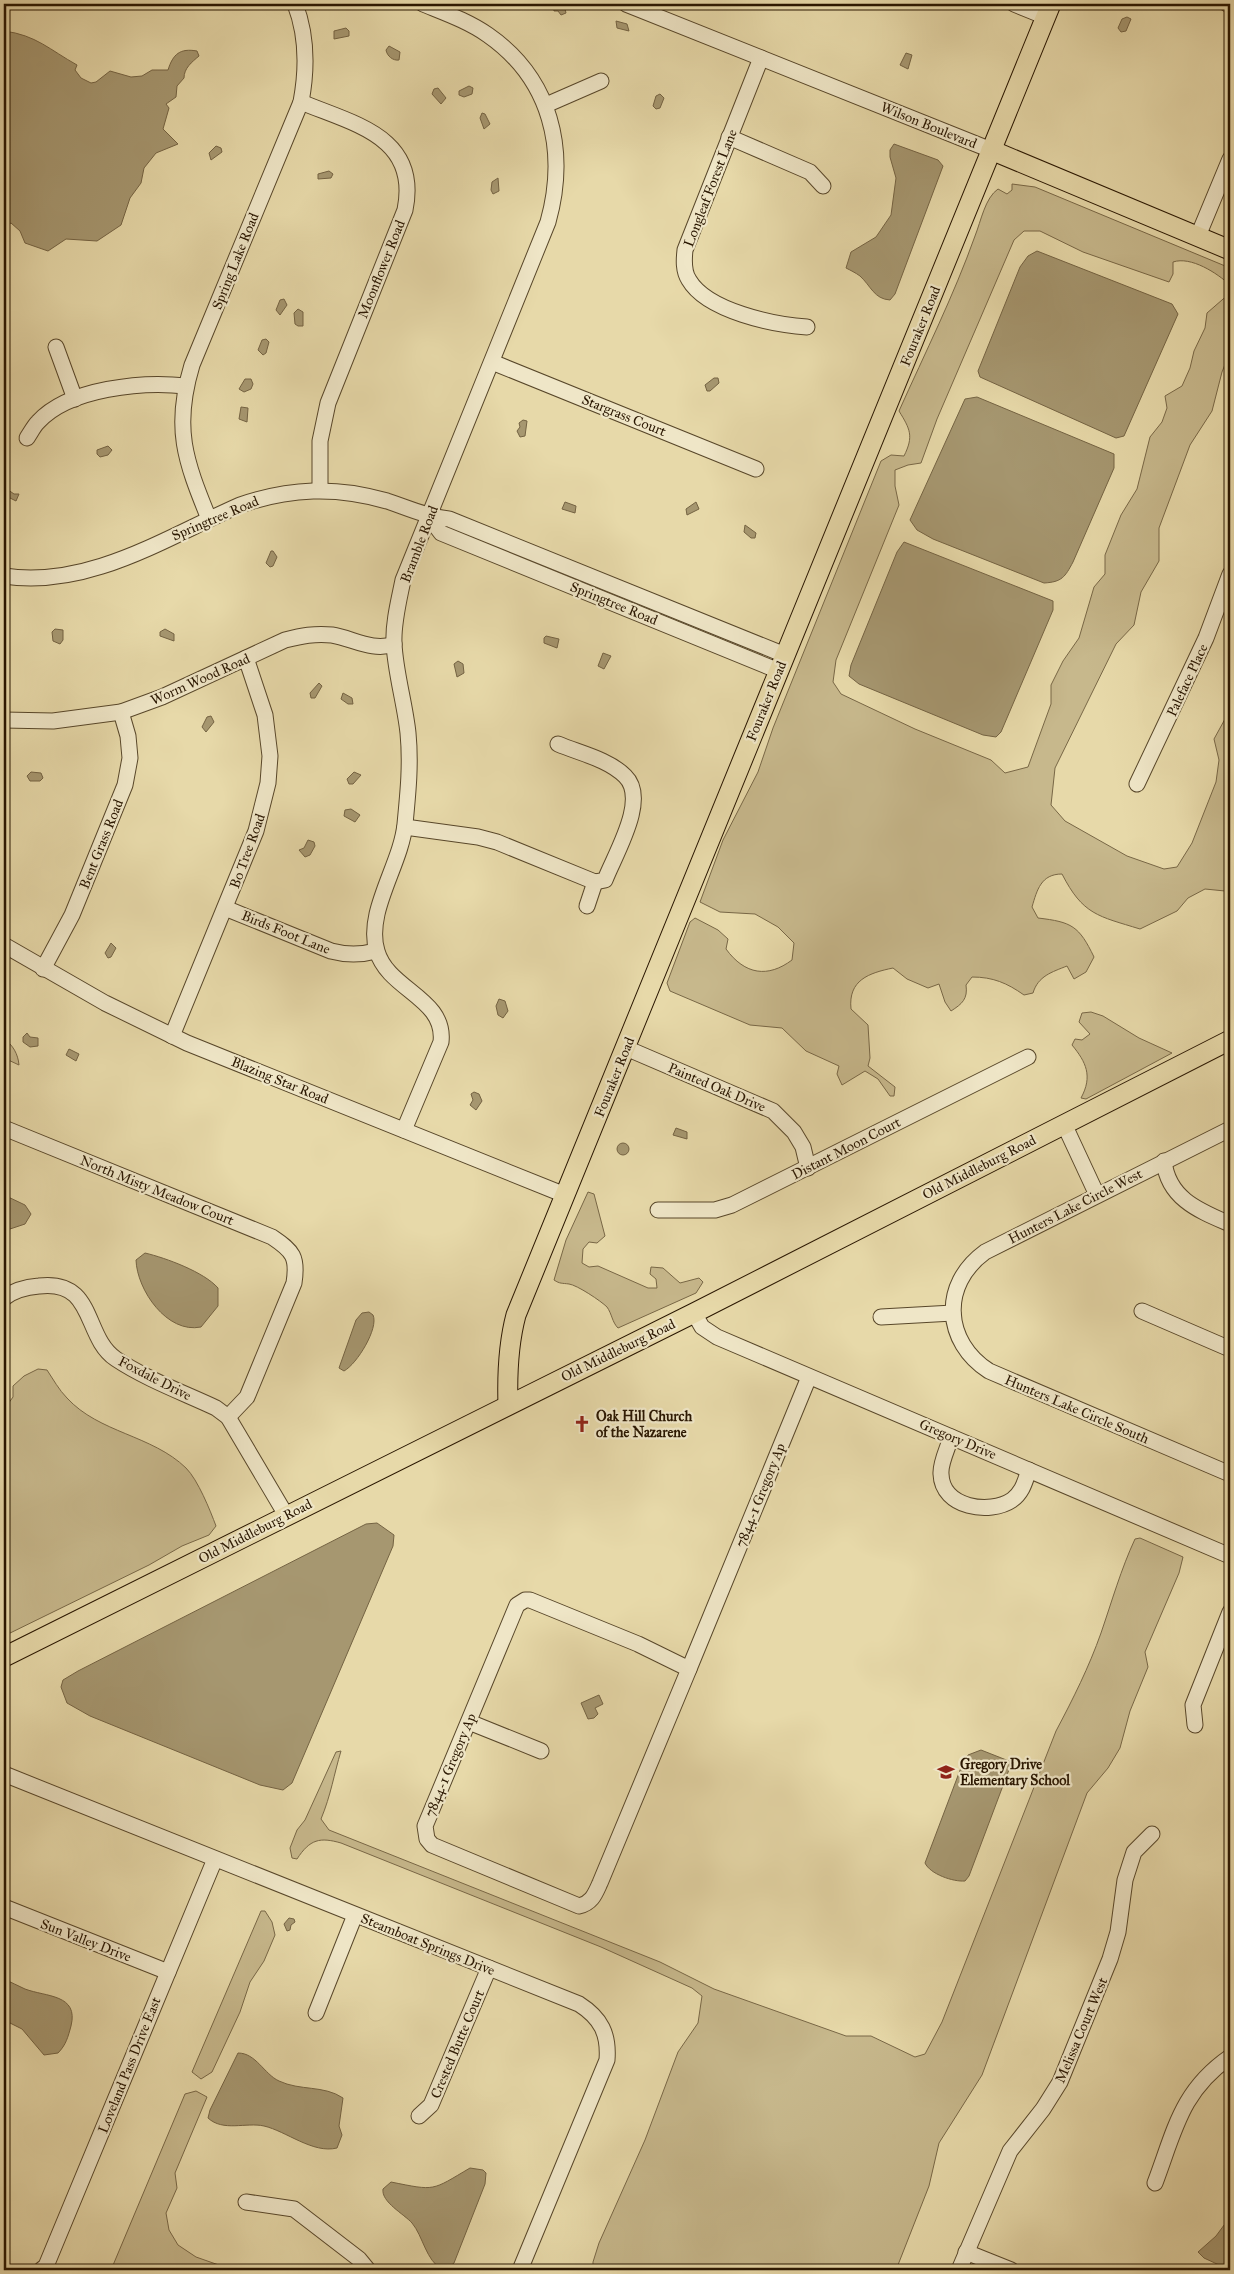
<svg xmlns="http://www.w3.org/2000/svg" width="1234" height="2274" viewBox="0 0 1234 2274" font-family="'IM FELL Great Primer',serif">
<rect width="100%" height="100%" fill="#e7d9a9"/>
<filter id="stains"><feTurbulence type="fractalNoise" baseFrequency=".004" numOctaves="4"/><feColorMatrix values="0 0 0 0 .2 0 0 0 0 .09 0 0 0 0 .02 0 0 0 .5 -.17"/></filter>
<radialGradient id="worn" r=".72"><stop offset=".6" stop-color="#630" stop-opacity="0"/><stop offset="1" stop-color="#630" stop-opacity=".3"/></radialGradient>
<g fill="#c7b88c" stroke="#786746">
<path d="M1012 184 1035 187 1230 268V285C1217 273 1191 256 1173 262V274L1169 282 1083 252 1040 231H1024L1014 240 937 419 921 463 908 465 895 470V486L899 505 836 660 833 682 841 694 915 729 991 760 1005 773 1028 767 1051 704V685L1063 661 1079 638 1094 587 1105 574V555L1121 515 1137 489 1150 437 1162 422 1167 408 1165 396 1182 386 1190 368 1194 351 1205 328 1207 313 1230 293V352L1222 372 1212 411 1190 445 1159 528V561L1141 592 1134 625 1116 644 1055 768 1051 805 1065 821 1127 856 1164 869 1177 867 1192 843 1216 782 1219 760 1214 739 1225 719 1230 721V895L1225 891 1205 889 1188 898 1177 911 1140 929C1098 916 1083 915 1062 874 1041 874 1037 890 1032 907L1038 918C1072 922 1079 926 1094 957L1086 972 1074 979 1067 966C1052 972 1038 976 1033 993L1024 995C1007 983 993 977 972 977L966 985C968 999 962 1004 951 1011L945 1002 939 984 928 988 907 979 893 968C869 973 848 980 851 1009L868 1025 870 1058 868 1066 895 1087 894 1096H890L878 1079 865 1071 842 1085 837 1074 839 1066 806 1051 782 1028 750 1025 670 991 667 983 690 922 695 918 718 930 728 939 726 949C745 975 768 978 792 960L794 943 778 927 755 914 720 912 700 902 723 840 758 772 773 728 881 461 891 455 904 456C914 436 910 429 899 411 925 353 954 295 975 236 981 221 985 198 998 189L1007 194 1012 190Z"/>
<path d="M1091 1012 1103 1016 1139 1038 1172 1053 1086 1099 1081 1098C1093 1076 1086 1062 1072 1045L1075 1039 1082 1040 1090 1034 1079 1022 1082 1013Z"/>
<path d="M4 1039C13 1045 18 1054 19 1065L4 1058Z"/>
<path d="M588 1192 594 1194 605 1236 597 1243 589 1242 583 1249 582 1263 589 1267 598 1266 648 1288H657L656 1279 650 1274 651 1267 663 1268 680 1283 699 1278 703 1282 696 1293 618 1328C612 1322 612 1314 607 1307 601 1301 577 1285 569 1284 562 1283 560 1284 554 1280L566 1240Z"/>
<path d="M38 1369 47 1370C53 1379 59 1390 67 1398 99 1433 152 1435 186 1468 198 1480 210 1510 216 1526L209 1535 182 1546 149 1565 4 1636V1404H8L13 1397V1386L24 1376Z"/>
<path d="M1140 1538 1183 1557 1179 1573 1145 1652 1148 1667 1130 1711 1120 1748 1108 1768 1087 1793 982 2075 939 2143 929 2186 896 2270H593V2262L599 2243 645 2140 678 2052 698 2023 702 1996 692 1988 601 1947 341 1843C320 1837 310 1839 297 1859L292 1858 290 1848 297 1830 305 1820 336 1752 341 1751C334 1774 331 1795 321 1819L329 1830 660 1962 714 1989 846 2036H871L915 2057 925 2054 942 2022 1056 1731C1073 1699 1089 1667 1101 1633 1112 1601 1121 1569 1135 1539Z"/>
<path d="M261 1911H265L272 1922 275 1935 264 1961 250 1982 240 2012 212 2072 201 2079 192 2072Z"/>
<path d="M196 2091 207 2097 175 2173 177 2188 166 2213 169 2230 178 2245 196 2257 233 2270H111L185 2094Z"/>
</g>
<g fill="#a69770" stroke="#746343">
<path d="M553 4 564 5 566 13 561 15 558 11H554Z"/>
<path d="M1127 17 1131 19 1126 31 1121 32 1118 28 1122 19Z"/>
<path d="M616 21 627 24 629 31 617 28Z"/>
<path d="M346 28 349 31V36L334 39V31Z"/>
<path d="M4 31C36 35 50 50 77 65L75 70 81 78 91 83 96 82 110 71 131 77 142 76 152 70H168C173 54 180 48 197 51L199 56C192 62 184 68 184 78L177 86 176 97 166 104 169 108 163 129 178 144 156 153 144 168 141 183 130 198 121 225 97 241 66 239 48 251 25 243 20 231 11 223 4 227Z"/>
<path d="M389 46 400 52 399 60C393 61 387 56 386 50Z"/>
<path d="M906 53 912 55 908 69 900 65Z"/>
<path d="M469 86 473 88 472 94 464 97 459 95V91Z"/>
<path d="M438 88 446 98 441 104 432 94 434 89Z"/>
<path d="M660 94 664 98 660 108 656 109 653 106 656 96Z"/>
<path d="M482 113 485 114 490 124 484 129 480 118Z"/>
<path d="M894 144 938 160 943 166 895 294 890 300C874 299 871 286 860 276 856 273 850 270 846 268L851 252 876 237 891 215 896 178 890 157V150Z"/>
<path d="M216 146 221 148 222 152 211 160 209 153Z"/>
<path d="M329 171 333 174 331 178 318 179V174Z"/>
<path d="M498 178 499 191 493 194 491 190 492 182Z"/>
<path d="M1037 251 1172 304 1178 314 1124 436 1116 438 980 377 978 371 1020 267 1028 256Z"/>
<path d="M284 299 287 305 280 315 276 310 280 300Z"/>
<path d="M298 309 303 312V326H298L295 324 294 313Z"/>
<path d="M266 339 269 342 266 353 263 355 258 350 262 340Z"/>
<path d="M714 378H718L719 383 710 391H707L705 385Z"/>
<path d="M245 379H251L253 384 251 389 244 392 239 389Z"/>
<path d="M977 397 1114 454V468L1073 562C1065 577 1062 582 1044 583L933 539 917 530 910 520 965 399Z"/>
<path d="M241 407 248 408 247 422 239 419Z"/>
<path d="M523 420 527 421 525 436 520 437 517 431 520 427 519 423Z"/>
<path d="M108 446 112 450 108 455 100 457 97 454V450Z"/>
<path d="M7 489 14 494H19L16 501 4 495V491Z"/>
<path d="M565 502 576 506 575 513 562 509Z"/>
<path d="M696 502 699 509 687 515 686 509Z"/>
<path d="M745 525 756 533 755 538H751L744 532Z"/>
<path d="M904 542 1053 601V610L1001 732 996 737 983 735 859 684 849 676 851 665 897 552Z"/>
<path d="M271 551H273L277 557 273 566 270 567 266 563Z"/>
<path d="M55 629 63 630V640L60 644 53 641 52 632Z"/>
<path d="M165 629 174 634V641L160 636V632Z"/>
<path d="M546 636 559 639 557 648 544 643V638Z"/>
<path d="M603 653 611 656 604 669 598 666Z"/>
<path d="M458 661 463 664 464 673 457 677 454 664Z"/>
<path d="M319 683 322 686 315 698H311L310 693Z"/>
<path d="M343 693 352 698 353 704H348L341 699Z"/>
<path d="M211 716 214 722 206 732 202 727 207 717Z"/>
<path d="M31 772 41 773 43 778 40 781H30L27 776Z"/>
<path d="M354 772 361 775 353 784H349L347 779Z"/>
<path d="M351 809 360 815 355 822 344 816 345 810Z"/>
<path d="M308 840 314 842 315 846 310 855 305 857 299 850 304 848Z"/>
<path d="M111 943 116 948 111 957 108 958 105 953Z"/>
<path d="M499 999 505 1001 508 1011 503 1018 498 1015 496 1006Z"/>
<path d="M27 1033 30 1037 38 1038V1046L30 1047 23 1042V1037Z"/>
<path d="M69 1049 79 1054 76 1061 66 1055Z"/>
<path d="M474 1092 479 1094 482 1101 476 1110 470 1105 473 1100 471 1094Z"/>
<path d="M676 1128 687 1132V1139L673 1135Z"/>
<circle cx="623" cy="1149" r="6"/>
<path d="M4 1195 25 1205 31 1214 25 1224 4 1231Z"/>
<path d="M145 1253C166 1258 204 1272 218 1288V1306L201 1327C167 1334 137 1290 136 1260Z"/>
<path d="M369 1312 373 1315C379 1328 357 1364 344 1371L339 1368 356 1320 362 1313Z"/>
<path d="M377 1523 394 1535 393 1546 292 1783 283 1790 260 1785 90 1716 67 1703 61 1687 63 1680 78 1671 366 1524Z"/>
<path d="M599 1695 603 1704 595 1708 598 1714 594 1718 588 1719 581 1703Z"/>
<path d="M981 1750 1009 1761 1010 1767 969 1876 965 1881C953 1882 930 1874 925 1863L962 1765 968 1755Z"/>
<path d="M289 1918 294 1919 295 1922 291 1925 290 1930 287 1931 284 1924Z"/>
<path d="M4 1979C11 1982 18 1986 25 1989 46 1997 79 1994 71 2026 68 2037 66 2045 58 2053L44 2055 22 2029 4 2020Z"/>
<path d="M238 2053C256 2053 264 2074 279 2081 300 2091 324 2085 343 2098L339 2126 342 2135 337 2148C313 2154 286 2131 264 2126 246 2122 223 2132 208 2118L210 2110Z"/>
<path d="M470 2168 483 2170 486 2173 485 2184 454 2263 448 2268 442 2269C426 2261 423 2236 412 2223 404 2214 381 2202 383 2189L391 2182C436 2191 431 2191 470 2168Z"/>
<path d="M1230 2217V2270L1204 2258 1198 2252 1216 2236Z"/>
</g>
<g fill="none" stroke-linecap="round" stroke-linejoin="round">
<g stroke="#58472a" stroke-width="17">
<g id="minor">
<path d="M626 4 991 150"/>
<path d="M1014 4 1046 17"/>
<path d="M1227 4 1230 5"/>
<path d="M761 58 685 250C684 259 683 271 689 280 707 311 774 325 807 327"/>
<path d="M301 102C353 124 420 136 405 210L328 403 320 441V490"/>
<path d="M546 105 601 81"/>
<path d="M729 137 810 172 823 186"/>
<path d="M1198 236 1230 159"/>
<path d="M56 347 75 399"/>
<path d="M492 362 756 469"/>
<path d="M27 438C31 432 34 426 38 422 69 388 143 381 186 386"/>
<path d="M429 517 441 533 779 671"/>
<path d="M209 519C185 460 173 428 192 365L301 102C307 70 307 35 295 4"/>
<path d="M4 576C88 589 165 538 240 505 290 488 336 486 387 501 408 508 427 517 449 519L785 655"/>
<path d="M4 720 53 721 121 712 162 697 285 640C301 636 315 633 332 635 352 638 373 652 394 644"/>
<path d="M558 744C579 753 608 759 625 776 649 799 615 854 605 880L595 882"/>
<path d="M1137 784 1206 638 1230 574"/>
<path d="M405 827 478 837 497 842 595 882"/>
<path d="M587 906 595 882"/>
<path d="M225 908 331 951C346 955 361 955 376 951"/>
<path d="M4 945 105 1003 187 1043 565 1195"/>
<path d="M43 969 72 915 125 785 130 758 128 736 121 712"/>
<path d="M172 1036 256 831 268 783 270 756 265 715 246 658"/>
<path d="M626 1048 773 1111 794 1132 803 1147 808 1168"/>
<path d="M1064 1124 1097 1195"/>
<path d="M4 1128 272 1237C293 1251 298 1257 294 1283L247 1397 228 1417"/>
<path d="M1230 1129 985 1252C940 1285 944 1342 989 1371L1230 1474"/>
<path d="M404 1130 441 1042C446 998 388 990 377 951 365 912 401 865 405 824 408 793 411 764 408 733 405 704 395 671 394 643 393 623 399 600 403 580L548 222C568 150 551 79 488 35 468 21 445 13 423 4"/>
<path d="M1164 1161C1168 1199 1200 1211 1230 1224"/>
<path d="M658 1210H715L732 1205 1028 1057"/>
<path d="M4 1298C14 1290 27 1287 39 1286 96 1279 83 1337 116 1359 146 1379 184 1393 216 1408L228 1417 286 1515"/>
<path d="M1142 1311 1230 1349"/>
<path d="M694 1313 702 1327 717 1337 1230 1556"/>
<path d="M881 1317 953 1313"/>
<path d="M951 1437C948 1448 940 1463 941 1474 942 1508 990 1515 1012 1500 1023 1492 1025 1481 1029 1470"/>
<path d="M525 1600H530L638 1644 689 1669 600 1883C595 1894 592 1903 579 1906L432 1845 427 1839 425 1826 517 1605Z"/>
<path d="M689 1669 809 1377"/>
<path d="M469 1722 541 1751"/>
<path d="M1195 1725 1193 1705 1230 1612"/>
<path d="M4 1774 579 2004C601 2018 609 2034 607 2060L520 2270"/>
<path d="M4 1907 168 1972"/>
<path d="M316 2013 355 1915"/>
<path d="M419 2116 431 2105 489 1968"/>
<path d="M1155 2183C1175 2130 1181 2091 1230 2057"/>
<path d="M246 2202 294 2209 359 2259 368 2270"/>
<path d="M966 2252 1011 2270"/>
<path d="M41 2270 46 2266 215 1859"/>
<path d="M959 2270 1010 2151 1043 2109 1060 2082 1110 1959 1118 1932 1125 1880 1134 1852 1152 1834"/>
</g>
</g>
<g stroke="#291600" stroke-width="21">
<g id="major">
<path d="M991 150 1230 250"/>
<path d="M508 1405C507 1374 508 1345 516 1315L1051 4"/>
<path d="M4 1657 694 1313 1230 1040"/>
</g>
</g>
<use href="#minor" stroke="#efe6c7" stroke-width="15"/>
<use href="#major" stroke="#e7d9a9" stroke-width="19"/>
</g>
<defs>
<g id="church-bare" transform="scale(1.35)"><path d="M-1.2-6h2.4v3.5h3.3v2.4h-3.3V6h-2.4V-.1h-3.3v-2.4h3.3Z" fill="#8f2418" stroke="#efe6c7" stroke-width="2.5" paint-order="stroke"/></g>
<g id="school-bare" transform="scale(1.35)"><path d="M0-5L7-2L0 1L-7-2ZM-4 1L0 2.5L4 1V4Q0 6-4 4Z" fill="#8f2418" stroke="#efe6c7" stroke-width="2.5" paint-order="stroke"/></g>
</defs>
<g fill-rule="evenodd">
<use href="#church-bare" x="582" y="1424"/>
<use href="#school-bare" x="946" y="1772"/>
</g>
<g text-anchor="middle" stroke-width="4.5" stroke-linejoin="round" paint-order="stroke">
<g font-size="14" fill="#291600" stroke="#efe6c7">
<text transform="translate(929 125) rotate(22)" y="5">Wilson Boulevard</text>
<text transform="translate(710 188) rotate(-69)" y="5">Longleaf Forest Lane</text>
<text transform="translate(235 261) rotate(-68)" y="5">Spring Lake Road</text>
<text transform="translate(381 269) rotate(-68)" y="5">Moonflower Road</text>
<text transform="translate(920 326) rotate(-68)" y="5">Fouraker Road</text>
<text transform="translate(624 415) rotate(22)" y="5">Stargrass Court</text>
<text transform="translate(215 518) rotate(-23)" y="5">Springtree Road</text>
<text transform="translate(419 544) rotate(-69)" y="5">Bramble Road</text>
<text transform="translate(614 603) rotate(22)" y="5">Springtree Road</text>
<text transform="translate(200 679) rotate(-24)" y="5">Worm Wood Road</text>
<text transform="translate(1187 680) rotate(-65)" y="5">Paleface Place</text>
<text transform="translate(766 701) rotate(-68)" y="5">Fouraker Road</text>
<text transform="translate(101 844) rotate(-68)" y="5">Bent Grass Road</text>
<text transform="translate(247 851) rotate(-70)" y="5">Bo Tree Road</text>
<text transform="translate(286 932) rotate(22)" y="5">Birds Foot Lane</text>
<text transform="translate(614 1077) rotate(-68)" y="5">Fouraker Road</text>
<text transform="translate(280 1080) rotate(22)" y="5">Blazing Star Road</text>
<text transform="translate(717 1087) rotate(23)" y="5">Painted Oak Drive</text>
<text transform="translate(846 1148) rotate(-27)" y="5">Distant Moon Court</text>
<text transform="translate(979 1167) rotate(-27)" y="5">Old Middleburg Road</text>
<text transform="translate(157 1190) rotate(22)" y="5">North Misty Meadow Court</text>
<text transform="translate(1075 1206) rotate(-27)" y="5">Hunters Lake Circle West</text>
<text transform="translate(618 1350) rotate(-26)" y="5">Old Middleburg Road</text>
<text transform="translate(155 1378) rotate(27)" y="5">Foxdale Drive</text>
<text transform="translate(1077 1409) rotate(23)" y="5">Hunters Lake Circle South</text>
<text transform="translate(958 1439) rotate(23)" y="5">Gregory Drive</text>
<text transform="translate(760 1495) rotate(-68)" y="5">7844-1 Gregory Ap</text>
<text transform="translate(255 1531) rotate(-27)" y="5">Old Middleburg Road</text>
<text transform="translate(450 1765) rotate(-67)" y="5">7844-1 Gregory Ap</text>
<text transform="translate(86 1940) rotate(21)" y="5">Sun Valley Drive</text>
<text transform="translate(428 1944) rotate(22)" y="5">Steamboat Springs Drive</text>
<text transform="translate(1081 2030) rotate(-67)" y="5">Melissa Court West</text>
<text transform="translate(457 2044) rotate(-67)" y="5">Crested Butte Court</text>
<text transform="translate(129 2065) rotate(-68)" y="5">Loveland Pass Drive East</text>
</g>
<g font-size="14" font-weight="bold" fill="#291600" stroke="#efe6c7" text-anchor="start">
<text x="596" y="1421">Oak Hill Church<tspan x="596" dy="16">of the Nazarene</tspan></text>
<text x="960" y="1769">Gregory Drive<tspan x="960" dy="16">Elementary School</tspan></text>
</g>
</g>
<rect width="1234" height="2274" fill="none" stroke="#e7d9a9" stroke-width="20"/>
<rect x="5" y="5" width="1224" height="2264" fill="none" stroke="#291600" stroke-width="2.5"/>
<rect x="10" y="10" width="1214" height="2254" fill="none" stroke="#291600"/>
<rect width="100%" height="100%" filter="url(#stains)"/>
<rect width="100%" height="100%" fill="url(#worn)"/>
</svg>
